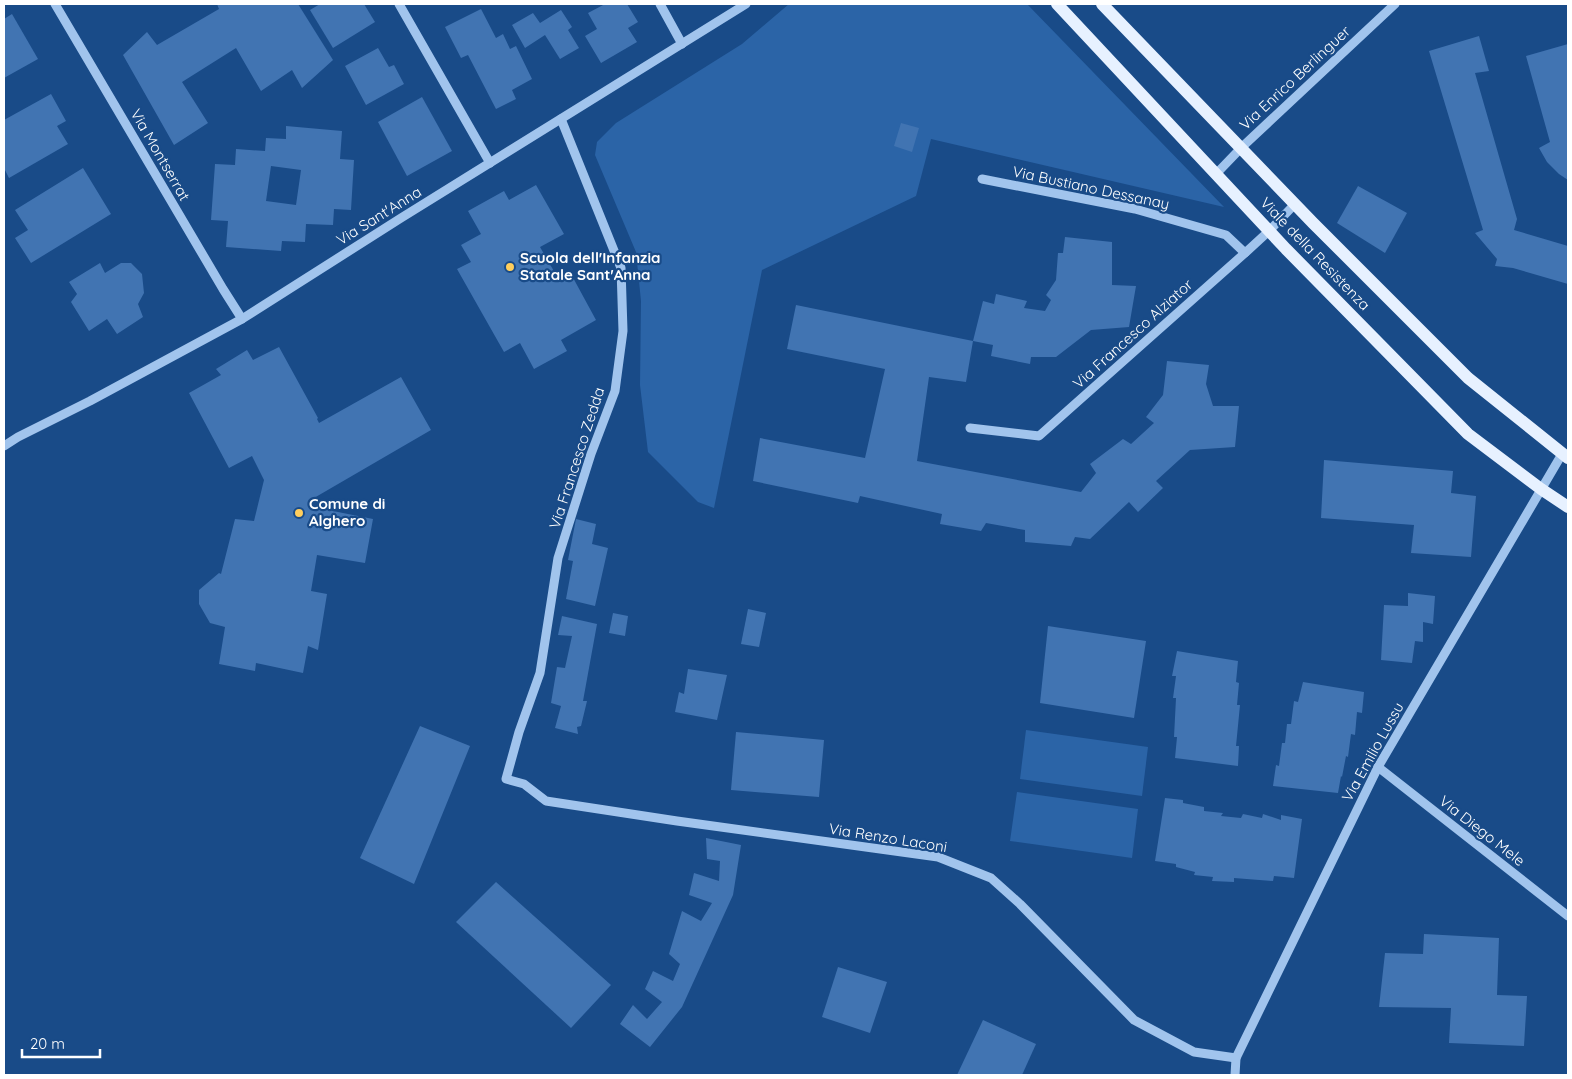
<svg xmlns="http://www.w3.org/2000/svg" width="1572" height="1079" viewBox="0 0 1572 1079" font-family="Quicksand,sans-serif">
<rect width="100%" height="100%" fill="#194b88"/>
<g fill="#2b64a7">
<path d="M789 4H1027L1224 207 931 139 916 196 762 270 714 508 698 502 648 452 640 385 641 301 636 252 595 155 597 142 616 123 742 44Z"/>
<path d="M1026 730 1148 747 1142 796 1020 779Z"/>
<path d="M1017 792 1138 809 1132 858 1010 841Z"/>
</g>
<g fill="#4174b2" fill-rule="evenodd">
<path d="M217 4H298L333 60 302 88 292 70 261 91 236 48 182 82 208 123 174 145 123 55 147 32 157 45 219 9Z"/>
<path d="M320 4H364L375 22 333 48 310 10Z"/>
<path d="M605 4H627L638 22 628 28 637 42 601 63 585 36 597 29 588 13Z"/>
<path d="M481 9 496 38 503 34 510 49 516 46 532 79 512 90 516 99 496 109 468 55 461 58 445 27Z"/>
<path d="M561 10 572 27 568 30 579 48 560 59 545 35 525 48 512 25 533 13 540 23Z"/>
<path d="M12 14 38 59 4 78V19Z"/>
<path d="M1479 36 1489 71 1475 73 1517 219 1514 230 1568 246V284L1513 268 1495 266 1497 259 1475 233 1483 230 1429 51Z"/>
<path d="M1568 44V180L1559 174 1547 162 1539 148 1550 142 1526 56Z"/>
<path d="M378 48 389 67 394 65 404 84 366 105 345 66Z"/>
<path d="M51 94 66 121 57 126 68 144 9 178 4 168V120Z"/>
<path d="M422 97 452 151 407 176 378 122Z"/>
<path d="M901 123 919 128 912 152 894 146Z"/>
<path d="M286 126 342 131 340 159 354 160 351 210 334 209 333 225 306 224 305 242 282 241 281 251 226 247 228 221 211 220 215 164 235 165 236 149 265 151 266 138 286 139ZM271 166 301 170 296 205 266 201Z"/>
<path d="M83 168 111 214 31 263 15 238 28 230 15 210Z"/>
<path d="M536 185 564 234 540 247 559 280 571 274 596 320 561 340 567 351 534 369 520 343 504 352 457 269 471 262 461 245 481 234 468 211 504 191 509 200Z"/>
<path d="M1358 186 1407 213 1385 253 1337 223Z"/>
<path d="M1065 237 1112 242V285L1136 286 1129 327 1091 330 1056 357H1031L1030 364 991 356 993 345 973 341 983 301 994 304 996 294 1027 301 1024 308 1045 311 1051 300 1046 295 1056 280 1058 253H1063Z"/>
<path d="M100 263 105 273 121 263H131L142 274 144 293 138 304 143 317 117 334 107 319 89 331 71 302 77 294 69 282Z"/>
<path d="M796 305 973 341 966 382 929 377 917 461 1081 492 1096 473 1090 464 1123 439 1131 444 1154 423 1146 417 1163 395 1167 361 1209 365 1206 384 1213 406H1239L1235 447 1190 450 1156 481 1163 488 1138 512 1129 502 1090 539 1075 537 1071 546 1025 542V530L986 523 981 531 940 524 942 514 860 496 858 503 753 481 760 438 865 458 885 369 787 349Z"/>
<path d="M279 347 318 418 317 419 319 423 401 377 431 430 314 498 313 507 373 519 365 563 317 555 311 591 327 594 318 650 308 646 303 673 256 663 255 671 219 664 225 627 210 623 199 604V590L219 573 221 574 235 519 254 521 264 480 252 456 229 468 189 393 221 375 216 369 247 350 253 360Z"/>
<path d="M1324 460 1453 471 1451 493 1476 496 1471 557 1411 553 1414 525 1321 518Z"/>
<path d="M576 519 596 524 592 544 608 548 595 606 566 599 573 561 568 560Z"/>
<path d="M1408 593 1435 596 1433 624 1423 622V642L1415 641 1412 663 1381 660 1384 605 1408 606Z"/>
<path d="M748 609 766 613 759 647 741 644Z"/>
<path d="M613 613 628 616 625 636 609 633Z"/>
<path d="M562 616 597 624 583 701H587L581 726 577 727 578 734 555 728 561 706 551 703 557 667 565 668 572 636 558 635Z"/>
<path d="M1048 626 1146 641 1134 718 1040 703Z"/>
<path d="M1177 651 1238 661 1236 682 1239 683 1237 705H1240L1236 746H1239L1238 766 1175 758 1177 737H1174L1176 698H1173L1176 676H1172Z"/>
<path d="M688 669 727 675 717 720 675 712 679 692 684 694Z"/>
<path d="M1303 682 1364 692 1362 713 1357 712 1355 735 1351 734 1348 757 1346 756 1342 777 1341 776 1338 793 1273 786 1276 765 1279 766 1282 743H1285L1287 724H1291L1294 701 1298 702Z"/>
<path d="M420 726 470 746 414 884 360 858Z"/>
<path d="M736 732 824 740 819 797 731 790Z"/>
<path d="M1165 798 1183 800V803L1204 807V811L1223 813 1221 816 1241 818 1243 814 1262 818 1263 814 1281 820V815L1302 819 1294 878 1274 876 1273 881 1234 878V882L1212 881 1213 877 1194 875 1195 872 1176 867V864L1155 861Z"/>
<path d="M706 838 741 845 733 895 682 1007 650 1047 620 1024 633 1005 647 1019 662 1002 645 989 653 971 673 981 680 964 669 954 682 911 701 921 712 903 689 895 694 873 719 881 720 861 707 859Z"/>
<path d="M496 882 611 985 571 1028 456 922Z"/>
<path d="M1424 934 1499 938 1497 995 1527 996 1524 1046 1449 1043 1451 1008 1379 1007 1385 953 1423 954Z"/>
<path d="M838 967 887 982 870 1033 822 1017Z"/>
<path d="M983 1020 1036 1044 1022 1075H957Z"/>
</g>
<g fill="none" stroke-linecap="round" stroke-linejoin="round">
<g stroke="#a1c4ed" stroke-width="9">
<path d="M55 4 223 289 242 319"/>
<path d="M399 4 490 163"/>
<path d="M660 4 682 44"/>
<path d="M561 119 621 268 623 331 615 391 591 454 558 558 540 673 519 732 506 779 524 784 546 801 677 821 938 857 991 878 1020 904 1134 1020 1194 1052 1236 1058"/>
<path d="M1216 174 1241 148 1395 4"/>
<path d="M982 179 1135 209 1226 235 1245 253"/>
<path d="M970 428 1039 436 1245 253 1269 231 1295 204"/>
<path d="M4 446 18 437 90 401 242 319 401 218 746 4"/>
<path d="M1378 767 1568 916"/>
<path d="M1235 1075 1236 1058 1378 767 1562 454"/>
</g>
<g stroke="#e7f1ff" stroke-width="12">
<path d="M1057 4 1286 249 1468 434 1541 489 1568 507"/>
<path d="M1102 4 1313 223 1468 378 1568 458"/>
</g>
</g>
<g fill="#ffce5d" stroke="#194b88" stroke-width="2">
<circle cx="510" cy="267" r="5"/>
<circle cx="299" cy="513" r="5"/>
</g>
<g text-anchor="middle" stroke-width="4.5" stroke-linejoin="round" paint-order="stroke">
<g font-size="15" fill="#fff" stroke="#194b88">
<text transform="translate(1295 78) rotate(-43)" y="5">Via Enrico Berlinguer</text>
<text transform="translate(160 155) rotate(60)" y="5">Via Montserrat</text>
<text transform="translate(1091 188) rotate(12)" y="5">Via Bustiano Dessanay</text>
<text transform="translate(379 216) rotate(-32)" y="5">Via Sant'Anna</text>
<text transform="translate(1315 254) rotate(46)" y="5">Viale della Resistenza</text>
<text transform="translate(1133 334) rotate(-42)" y="5">Via Francesco Alziator</text>
<text transform="translate(577 458) rotate(-72)" y="5">Via Francesco Zedda</text>
<text transform="translate(1373 752) rotate(-61)" y="5">Via Emilio Lussu</text>
<text transform="translate(1482 831) rotate(38)" y="5">Via Diego Mele</text>
<text transform="translate(888 838) rotate(9)" y="5">Via Renzo Laconi</text>
</g>
<g font-size="15" font-weight="bold" fill="#fff" stroke="#194b88" text-anchor="start">
<text x="520" y="263">Scuola dell'Infanzia<tspan x="520" dy="17">Statale Sant'Anna</tspan></text>
<text x="309" y="509">Comune di<tspan x="309" dy="17">Alghero</tspan></text>
</g>
</g>
<rect width="1572" height="1079" fill="none" stroke="#ffffff" stroke-width="10"/>
<path d="M22 1049v8h78v-8" fill="none" stroke="#ffffff" stroke-width="2.5"/>
<text x="30" y="1049" font-size="15" fill="#ffffff" stroke="#194b88" stroke-width="4" paint-order="stroke">20 m</text>
</svg>
